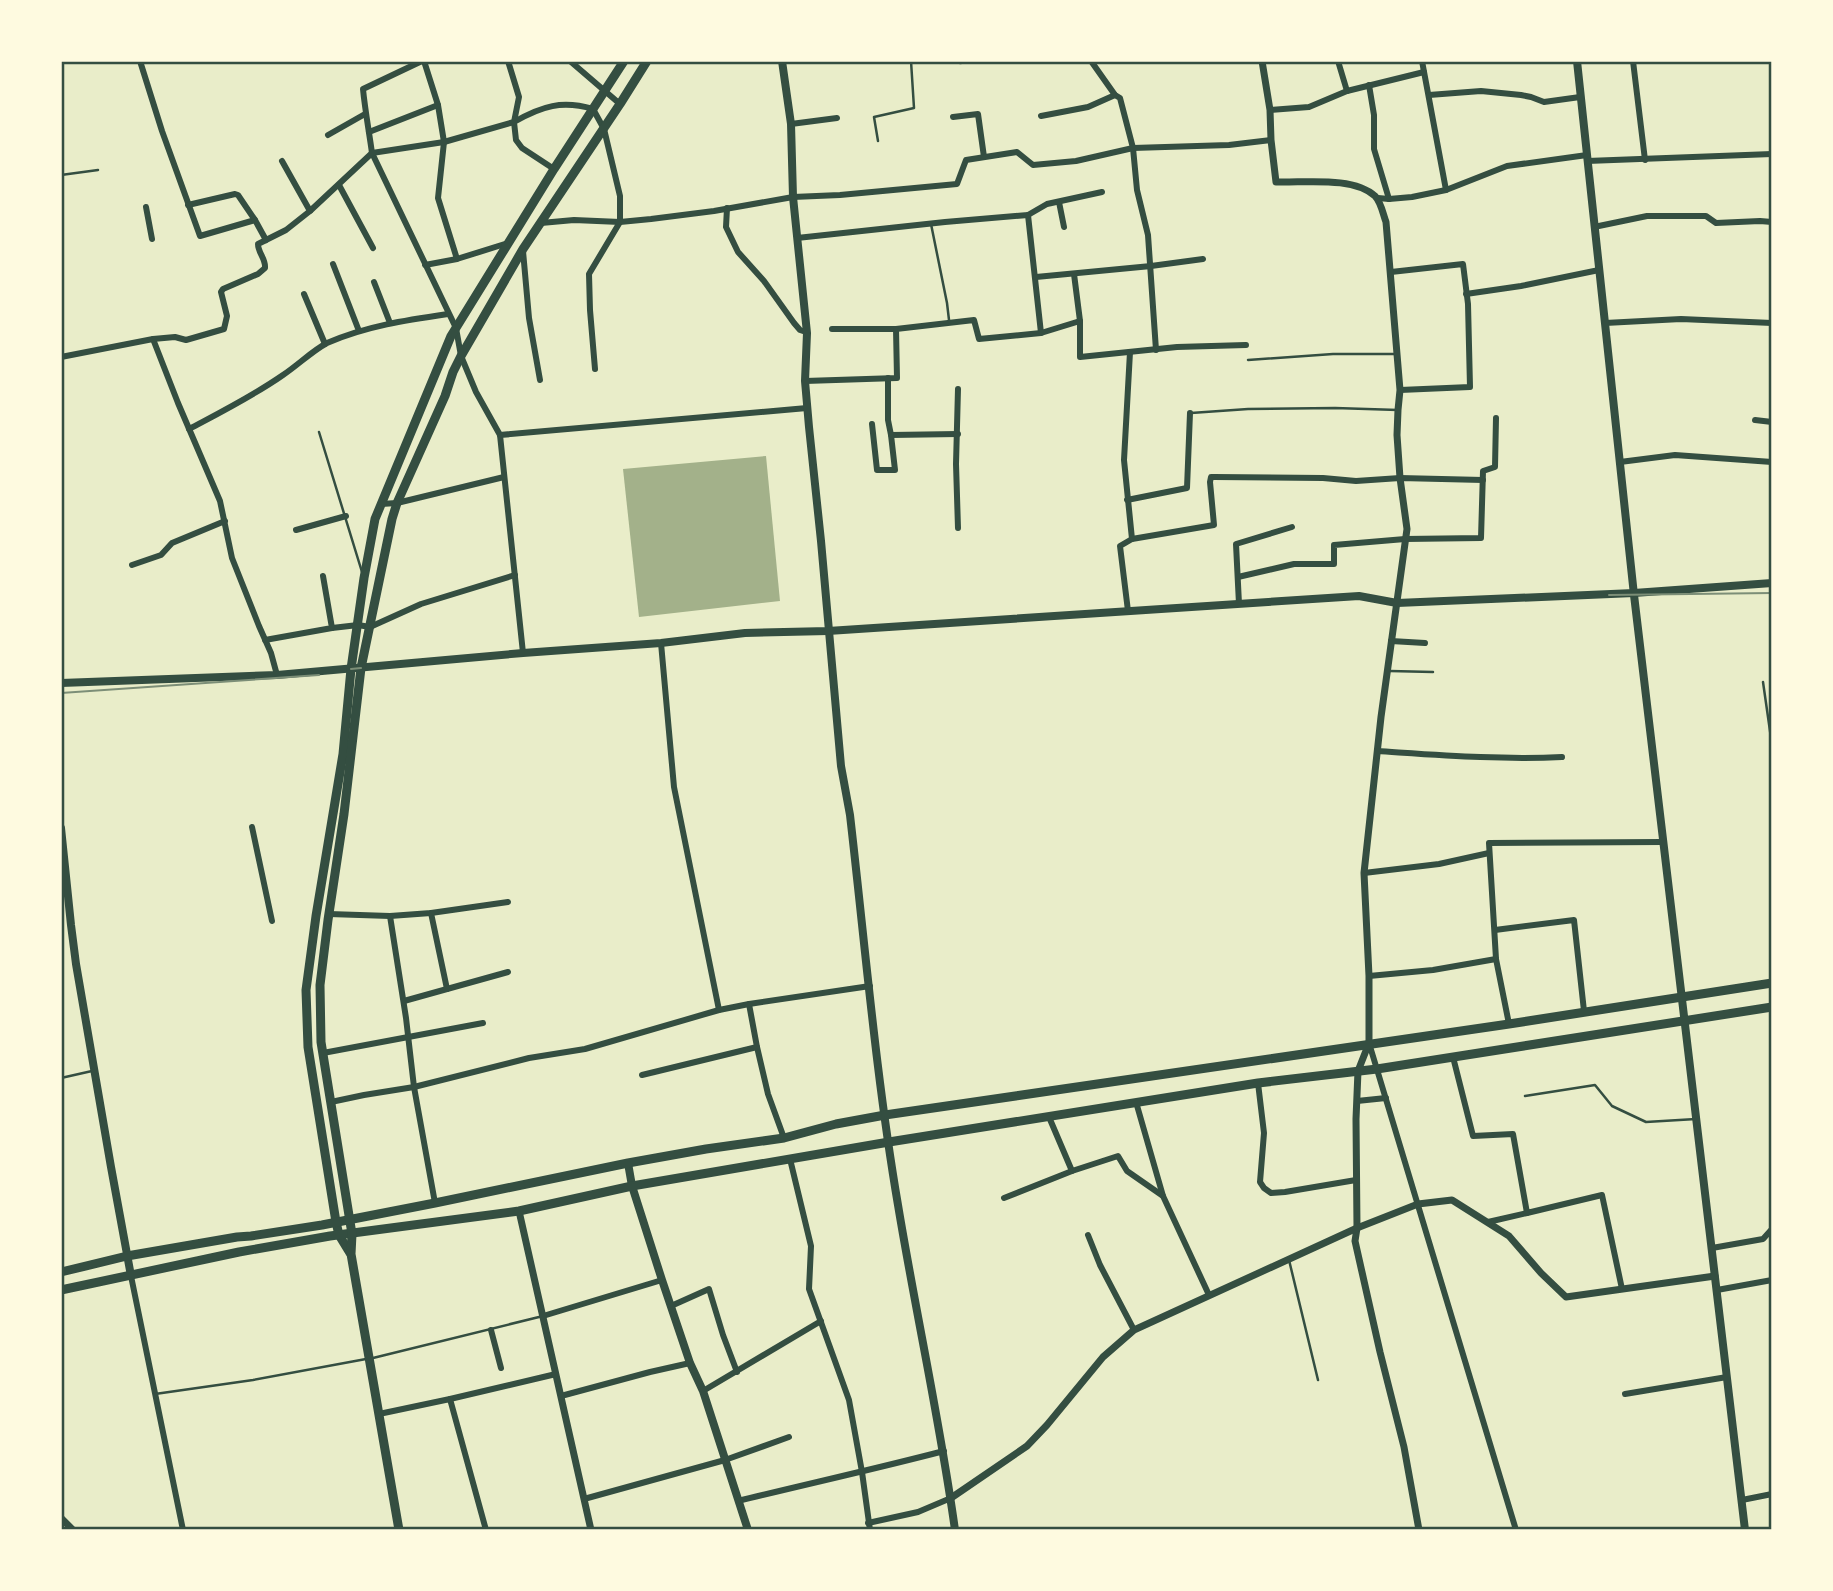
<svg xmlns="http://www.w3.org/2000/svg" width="1833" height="1591" viewBox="0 0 1833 1591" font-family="'Public Sans',sans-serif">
<rect width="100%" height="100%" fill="#e9edc9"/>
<path fill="#a3b18a" d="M766 456 780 601 639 617 623 469Z"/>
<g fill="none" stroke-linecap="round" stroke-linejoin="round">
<g stroke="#344e41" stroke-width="2.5">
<path d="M960 63 978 61"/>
<path d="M878 141 874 117 914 108 911 61"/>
<path d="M61 175 98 170"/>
<path d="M931 224 947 303 949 320"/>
<path d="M1248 360 1333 354H1397"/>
<path d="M1191 413 1248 409 1335 408 1398 410"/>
<path d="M319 432 362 572"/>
<path d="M1390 671 1433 672"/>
<path d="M1763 682 1772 745"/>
<path d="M61 1078 92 1071"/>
<path d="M1525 1096 1595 1085 1612 1106 1646 1122 1696 1119"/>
<path d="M1289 1260 1318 1380"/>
<path d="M373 1358 539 1317"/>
<path d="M155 1394 253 1380 366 1359"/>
</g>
<g stroke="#344e41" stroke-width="6">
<path d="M140 61 162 131 200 236 255 220"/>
<path d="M422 61 363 89C365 110 369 131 372 153L456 328 461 356 476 392 500 435 523 653"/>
<path d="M424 61 438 105 444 142 438 198 457 259"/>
<path d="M570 61 620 104"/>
<path d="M1091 61 1115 95 1120 98 1133 148 1137 190 1148 235 1156 350"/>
<path d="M1338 61 1347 91"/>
<path d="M1422 61 1446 190"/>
<path d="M1633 61 1645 160"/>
<path d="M1369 85 1374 115V149L1389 199"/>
<path d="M1429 95 1481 91 1521 95 1531 97 1544 102 1580 97"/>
<path d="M1270 110 1309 107 1347 91 1424 72"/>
<path d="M1041 116 1088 107 1115 95"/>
<path d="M953 117 978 114 984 157"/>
<path d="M791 124 837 118"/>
<path d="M369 132 438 105"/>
<path d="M328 135 365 114"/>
<path d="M282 161 310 211"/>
<path d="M1587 161 1772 154"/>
<path d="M554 169 522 148 516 140 514 122C542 106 562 100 593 109L604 129 620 196V222L589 274 590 310 595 369"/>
<path d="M339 185 373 248"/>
<path d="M1378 198 1389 199 1412 197 1446 190 1507 166 1587 155"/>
<path d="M1059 202 1064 227"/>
<path d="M188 205 235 194 238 195 255 220 266 240"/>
<path d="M146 207 152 239"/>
<path d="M727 208 726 227 738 252 764 281 794 323 800 330 806 332"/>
<path d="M1028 215 1041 333"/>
<path d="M541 223 574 220 620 222 651 219 714 211 793 197 840 195 957 184 966 160 1017 152 1033 165 1076 161 1133 148 1229 145 1271 140"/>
<path d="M1594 227 1647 216H1706L1716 223 1760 221 1772 222"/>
<path d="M797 238 945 222 1028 215 1047 204 1102 192"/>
<path d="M523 251 529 318 540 380"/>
<path d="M333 264 359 331"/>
<path d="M425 265 457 259 508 243"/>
<path d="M1391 272 1463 264 1468 304 1470 387 1400 390"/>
<path d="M1074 274 1080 321V357L1177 347 1246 345"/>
<path d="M1036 277 1151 266 1203 259"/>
<path d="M374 282 390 323"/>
<path d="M304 294 325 344"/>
<path d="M1466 294 1521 286 1599 270"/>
<path d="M1605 323 1681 319 1772 323"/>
<path d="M832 329H896L974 320 979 339 1041 333 1080 321"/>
<path d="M153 339 178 403 220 501 232 558 259 626 271 653 277 675"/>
<path d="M61 357 153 339 175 337 186 340 224 329 227 316 221 292 223 289 258 274 265 268C266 259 258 253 258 244L286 230 310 211 372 153 444 142 514 122 519 97 508 61"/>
<path d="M888 378V420L891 435 958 434"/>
<path d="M805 381 897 378 896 329"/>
<path d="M1755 420 1772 422"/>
<path d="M872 424 877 470H895L891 435"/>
<path d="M189 429C221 412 253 396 283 375 298 365 312 351 327 343 366 326 407 320 448 314"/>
<path d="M500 435 807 408"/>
<path d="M1620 462 1675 455 1772 462"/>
<path d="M1127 500 1187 488 1190 413"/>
<path d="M381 504 397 503 504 477"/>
<path d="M958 528 956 464 958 389"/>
<path d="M296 530 346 516"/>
<path d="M1132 539 1214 525 1210 482 1211 477H1214L1323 478 1356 481 1400 478 1483 480"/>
<path d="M132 565 161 555 172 543 225 521"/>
<path d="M1238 577 1294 564H1334V545L1405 539 1481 538 1483 471 1495 467 1496 418"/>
<path d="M1239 604 1236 544 1292 527"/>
<path d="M1128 611 1120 546 1132 539 1124 460 1130 352"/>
<path d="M332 628 358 625 370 627 421 604 515 575"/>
<path d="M265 640 332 628 323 576"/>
<path d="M1391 641 1425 643"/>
<path d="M661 643 674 787 719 1010"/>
<path d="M1377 751C1439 755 1500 760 1562 757"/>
<path d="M252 827 272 921"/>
<path d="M1364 873 1439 864 1489 853"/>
<path d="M431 913 447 989"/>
<path d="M329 914 390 916 431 913 508 902"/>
<path d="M390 916 406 1018 414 1087 435 1203"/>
<path d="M1495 930 1574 920 1584 1011"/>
<path d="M1369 976 1433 970 1496 959"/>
<path d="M404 1001 508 972"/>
<path d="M1509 1024 1496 959 1489 843 1663 842"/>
<path d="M1369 1043 1516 1530"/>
<path d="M757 1047 768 1094 784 1138"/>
<path d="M323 1053 483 1023"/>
<path d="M1453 1057 1473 1136 1513 1134 1527 1213 1602 1195 1622 1289"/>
<path d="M642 1075 757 1047 749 1004"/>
<path d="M1258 1083 1264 1133 1260 1182 1264 1188 1271 1193 1285 1192 1356 1180"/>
<path d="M1357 1101 1386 1098"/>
<path d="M331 1102 364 1095 414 1087 529 1058 585 1049 719 1010 749 1004 870 986"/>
<path d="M1136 1102 1163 1196"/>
<path d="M1049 1117 1072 1171"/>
<path d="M790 1159 811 1246 809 1289 849 1400 862 1472 870 1530"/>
<path d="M1004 1198 1072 1171 1118 1156 1127 1171 1163 1196 1209 1295"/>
<path d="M1488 1222 1527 1213"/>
<path d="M1088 1235 1100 1265 1134 1330"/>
<path d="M1712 1248 1763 1239 1772 1229"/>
<path d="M131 1276 183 1530"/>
<path d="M1717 1290 1772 1280"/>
<path d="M671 1306 709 1289 723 1335 737 1372"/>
<path d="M543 1316 662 1280"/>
<path d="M491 1330 501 1368"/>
<path d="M703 1391 821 1321"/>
<path d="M1625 1394 1727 1377"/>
<path d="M561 1396 650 1372 690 1363"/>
<path d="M450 1399 556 1374"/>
<path d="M379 1414 450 1399 486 1530"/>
<path d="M584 1499 725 1460 789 1437"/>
<path d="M1742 1500 1772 1494"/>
<path d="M738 1501C807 1484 875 1469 944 1451"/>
<path d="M868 1523 918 1512 951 1498"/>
</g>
<g stroke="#344e41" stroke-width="7">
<path d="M1262 61 1270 110 1271 140 1276 182C1305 183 1353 176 1375 196 1381 202 1383 214 1386 222L1400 390 1398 410 1397 435 1400 478 1407 529 1381 717 1364 873 1369 976V1043L1358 1071 1356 1119 1357 1228 1355 1241 1380 1352 1404 1447 1419 1530"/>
<path d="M519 1211 591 1530"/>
<path d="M951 1498 1027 1446 1047 1425 1103 1357 1134 1330 1357 1228 1418 1204 1452 1200 1509 1236 1541 1273 1566 1297 1715 1276"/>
<path d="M61 1518 73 1530"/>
</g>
<g stroke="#344e41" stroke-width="8">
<path d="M782 61 791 124 793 197 807 333 805 381 809 427 821 541 841 766 850 815C865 945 876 1076 898 1205 916 1314 940 1421 955 1530"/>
<path d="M1577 61 1634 595 1745 1530"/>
<path d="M61 683 277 675 523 653 661 643 745 633 828 631 1359 596 1397 603 1634 593 1772 583"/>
<path d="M61 828 71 925 76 964 111 1167 131 1276"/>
<path d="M628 1163 632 1186 662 1280 690 1363 703 1391 748 1530"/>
</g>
<g stroke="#344e41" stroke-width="9">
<path d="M350 1253 339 1235 336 1222 308 1047 306 990 316 916 343 754 351 669 364 578 375 519 451 336 554 169 624 61"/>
<path d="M61 1272 127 1256 237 1237 251 1236 322 1225 435 1203 628 1163 706 1149 784 1138 836 1124 885 1115 1509 1024 1772 983"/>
<path d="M61 1290 239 1252 330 1236 519 1211 632 1186 889 1142 1258 1083 1377 1069 1772 1007"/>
<path d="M399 1530 351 1254 352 1234 321 1042 320 985 328 920 344 814 361 668 392 519 397 503 445 396 453 372 461 356 523 249 620 104 647 61"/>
</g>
<g stroke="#7c8e77" stroke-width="2">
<path d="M1609 595 1772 593"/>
<path d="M351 669 361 668"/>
<path d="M61 693 319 675"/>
</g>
</g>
<rect width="1833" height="1591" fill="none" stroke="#fefae0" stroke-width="126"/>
<rect x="63" y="63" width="1707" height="1465" fill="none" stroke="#344e41" stroke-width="2.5"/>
</svg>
